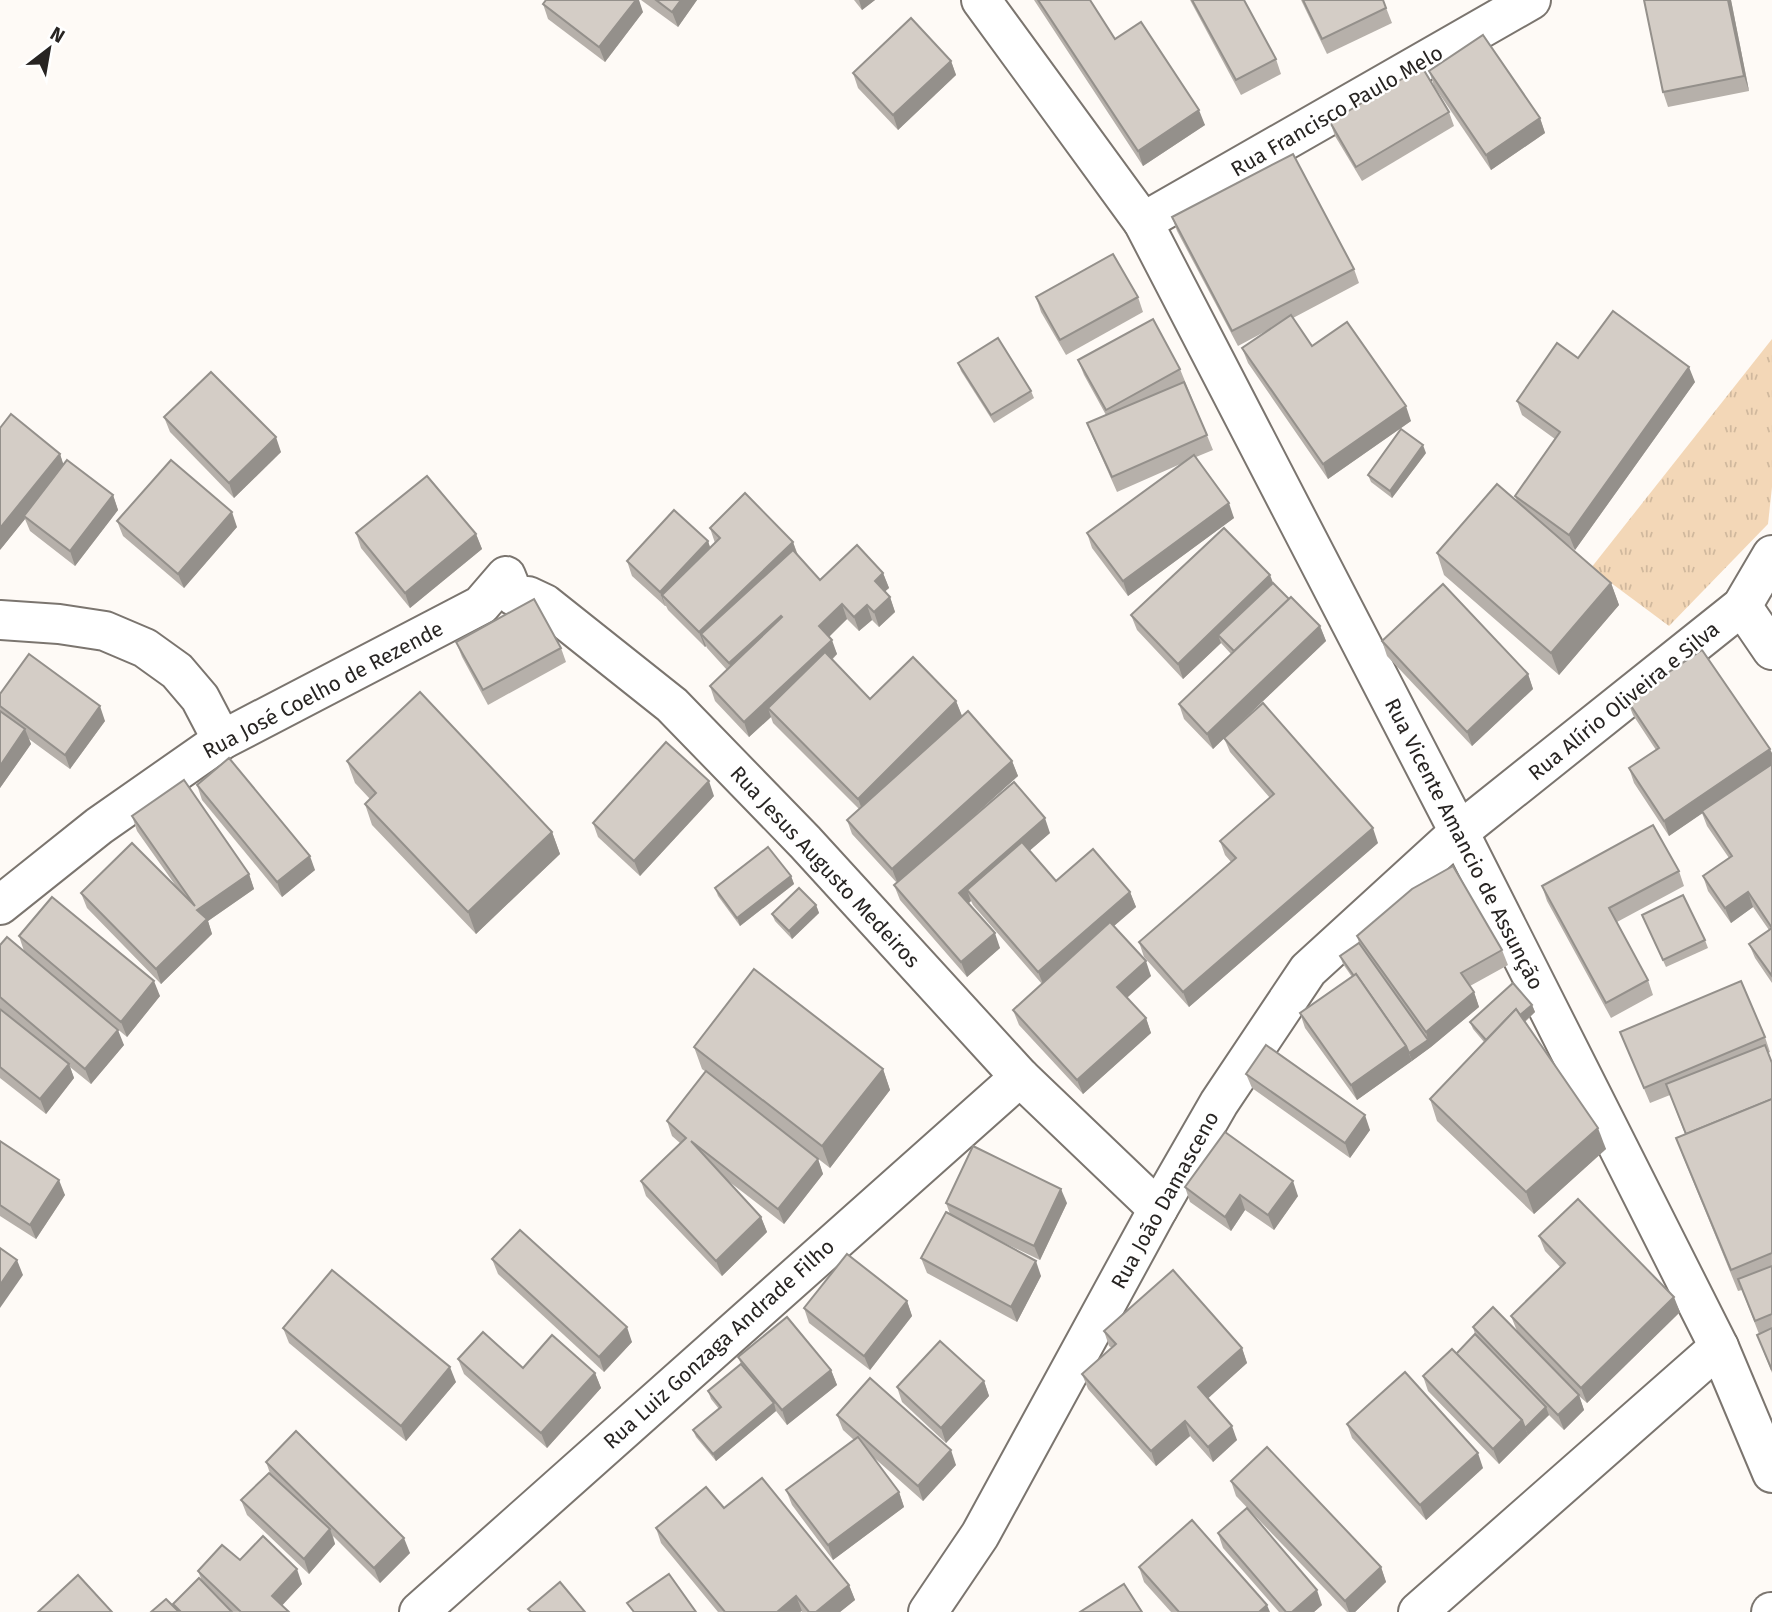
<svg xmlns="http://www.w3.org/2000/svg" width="1772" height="1612" viewBox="0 0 1772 1612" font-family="'Fira Sans',sans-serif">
<defs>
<pattern id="park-tufts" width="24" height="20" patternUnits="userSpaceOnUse" patternTransform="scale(1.75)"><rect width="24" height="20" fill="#f3d7b7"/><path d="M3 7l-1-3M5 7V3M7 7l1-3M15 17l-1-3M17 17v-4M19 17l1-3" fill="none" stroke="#d0b89d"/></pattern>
</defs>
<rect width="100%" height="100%" fill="#fefaf6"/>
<path fill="url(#park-tufts)" d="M1772 339V487L1768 524 1669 626 1591 568Z"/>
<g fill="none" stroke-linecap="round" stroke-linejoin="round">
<g stroke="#7b756f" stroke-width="42">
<g id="minor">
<path d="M981 0 1143 222 1459 832 1719 1347 1772 1473"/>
<path d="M1143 222 1531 0"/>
<path d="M1742 606 1772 650"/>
<path d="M0 620 59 624 105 631 145 648 177 671 200 698 222 740"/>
<path d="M0 905 99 826 222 740 481 605 506 576 514 596H528L545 604 672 705 805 842 1020 1077 1158 1209"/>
<path d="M419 1612 1020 1077"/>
<path d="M928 1612 980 1535 1158 1209 1219 1103 1308 970 1459 832 1742 606 1772 555"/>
<path d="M1418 1612 1719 1347"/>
<path d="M1771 1612H1772"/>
</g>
</g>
<use href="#minor" stroke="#fff" stroke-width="38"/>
</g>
<g fill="#b6b0aa">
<path d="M641 0H697L678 27Z"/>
<path d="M854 0H875L862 10Z"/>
<path d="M1034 0H1090L1115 39 1205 125 1143 166Z"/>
<path d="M1190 0H1244L1276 59 1281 74 1241 95Z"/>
<path d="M1301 0H1383L1392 23 1327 54Z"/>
<path d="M1644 0H1731L1749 91 1668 107 1663 92Z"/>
<path d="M543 4 643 12 605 62 548 19Z"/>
<path d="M951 61 956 75 898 130 858 88 853 73Z"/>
<path d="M1429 71 1540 118 1545 133 1491 170 1434 86Z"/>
<path d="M1449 112 1454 126 1362 181 1335 136 1330 122Z"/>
<path d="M1172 217 1354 269 1359 283 1293 318 1312 346 1411 421 1328 479 1248 363 1242 348 1268 330 1238 346 1177 231Z"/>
<path d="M1036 297H1138L1143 312 1066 355 1041 312Z"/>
<path d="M1578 358 1695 382 1575 550 1564 542 1611 583 1619 605 1559 675 1444 575 1437 553 1517 501 1515 496 1555 439 1522 415 1517 401Z"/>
<path d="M1078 360 1180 369 1213 450 1196 457 1234 518 1128 596 1092 548 1087 533 1185 462 1117 492 1093 438 1087 423 1106 415 1084 375Z"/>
<path d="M958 363 1031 391 1034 398 994 423 961 371Z"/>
<path d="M164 417 281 452 234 498 170 432Z"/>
<path d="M1426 453 1392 498 1371 482 1368 475Z"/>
<path d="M60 454 63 465 113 495 118 510 75 566 30 531 25 519 0 550Z"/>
<path d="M117 521 237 527 184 588 123 536Z"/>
<path d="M710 528 793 542 798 555 820 580 883 573 889 588 885 591 890 597 895 612 879 627 872 620 859 631 847 619 829 636 837 654 832 660 870 699 956 701 962 716 1012 761 1018 776 934 851 1050 833 1029 851 1056 881 1130 892 1136 907 1114 926 1151 976 1127 998 1146 1018 1151 1033 1083 1094 1019 1025 1013 1010 1042 984 973 905 971 901 968 904 1000 948 967 977 900 900 894 885 897 883 852 834 847 820 859 809 773 723 771 717 749 737 715 701 710 686 727 670 707 648 706 646 705 647 668 610 666 606H665L632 576 627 561 708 541 710 548 715 543Z"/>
<path d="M356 533 476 534 482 549 410 608 361 548Z"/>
<path d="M1273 583 1289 599 1320 626 1326 641 1230 732 1378 843 1189 1007 1144 957 1139 942 1231 862 1225 855 1220 841 1270 798 1230 752 1224 738 1213 749 1184 719 1179 704 1231 654 1221 643 1183 679 1137 630 1131 615Z"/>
<path d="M1382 641 1528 674 1533 689 1472 746 1387 656Z"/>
<path d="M456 642 561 648 566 662 488 705 462 657Z"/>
<path d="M0 694 105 721 70 769 29 739 31 744 0 788Z"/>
<path d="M1627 700 1772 753V983L1755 958 1749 944 1769 930 1753 907 1731 923 1708 891 1703 876 1729 858 1707 826 1702 813 1669 836 1634 783 1629 768 1656 750 1633 715Z"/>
<path d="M347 761 552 832 560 854 476 934 372 825 365 804 370 799 355 783Z"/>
<path d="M197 785 315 870 282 897 202 800Z"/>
<path d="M714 796 640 876 598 837 593 823Z"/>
<path d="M132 816 249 874 254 889 208 921 212 934 161 984 87 908 81 893 178 889 137 831Z"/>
<path d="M1679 871 1684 886 1617 922 1648 980 1653 995 1611 1018 1547 901 1542 886Z"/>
<path d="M791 876 794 884 740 926 718 896 715 888Z"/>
<path d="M816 905 819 913 792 939 775 921 772 914Z"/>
<path d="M1642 915 1705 940 1708 948 1666 967Z"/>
<path d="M19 936 160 996 127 1037 24 951Z"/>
<path d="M1357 936 1502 950 1508 965 1470 986 1474 992 1479 1007 1431 1047 1357 1100 1305 1028 1300 1013 1352 977 1343 964 1340 956 1359 943Z"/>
<path d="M0 945 124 1045 91 1084 70 1067 74 1078 46 1114 0 1078V1009L27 1031 0 1008Z"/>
<path d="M1532 1005 1535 1012 1525 1022 1606 1149 1534 1214 1437 1121 1430 1099 1484 1042 1473 1029 1470 1022Z"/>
<path d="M1620 1032 1765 1037 1770 1052 1768 1053 1772 1063V1373L1757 1335 1759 1334 1742 1290 1738 1291 1684 1159 1676 1138 1685 1134 1670 1095 1650 1103Z"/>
<path d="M694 1047 883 1069 890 1090 830 1168 745 1102 818 1159 823 1174 784 1224 727 1180 761 1217 767 1232 722 1276 646 1196 641 1181 680 1143 672 1136 667 1121 706 1072 702 1069Z"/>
<path d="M1246 1074 1370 1130 1350 1158 1252 1088Z"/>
<path d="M0 1141 65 1195 36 1239 0 1216Z"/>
<path d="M1185 1187 1298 1196 1274 1230 1245 1210 1231 1231 1190 1202Z"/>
<path d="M946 1203H1067L1040 1260 1000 1241 1041 1276 1017 1322 927 1273 921 1258 950 1214Z"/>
<path d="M1539 1236 1680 1312 1587 1403 1579 1396 1584 1410 1564 1430 1549 1415 1499 1464 1428 1391 1423 1376 1456 1354 1475 1334 1473 1327 1517 1331 1511 1316 1561 1268 1545 1251Z"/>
<path d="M492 1259 632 1342 604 1372 498 1274Z"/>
<path d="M907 1301 912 1316 870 1370 809 1323 804 1308Z"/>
<path d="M283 1328 456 1382 406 1441 289 1343Z"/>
<path d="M1104 1331 1242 1348 1247 1363 1208 1398 1237 1440 1213 1462 1190 1436 1156 1466 1088 1389 1082 1374 1112 1348 1109 1346Z"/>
<path d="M738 1357 831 1370 837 1385 787 1425 776 1411 716 1461 696 1437 693 1430 719 1409 711 1399 708 1391 741 1364Z"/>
<path d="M458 1359 523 1368 595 1373 601 1388 547 1448 464 1374Z"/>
<path d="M984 1381 989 1396 946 1443 902 1402 897 1387Z"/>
<path d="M837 1415 956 1465 923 1501 871 1455 899 1492 904 1507 833 1560 792 1505 786 1490 854 1440 843 1430Z"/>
<path d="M1347 1424 1483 1468 1426 1520 1352 1438Z"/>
<path d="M266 1462 410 1553 380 1583 333 1536 335 1544 309 1574 247 1515 241 1500 271 1476Z"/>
<path d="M1231 1481 1381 1567 1386 1582 1355 1612H1347L1236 1496Z"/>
<path d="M724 1508 849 1585 855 1600 840 1612H802V1611L800 1612H718L661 1543 656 1528Z"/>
<path d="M1218 1533 1322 1605 1314 1612H1279L1223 1548Z"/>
<path d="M240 1560 302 1584 282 1605 289 1612H151L174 1607 173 1604 202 1581 198 1571Z"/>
<path d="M1139 1567 1270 1612H1171L1144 1582Z"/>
</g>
<g fill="#94908b">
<path d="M636 0H639L643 12 605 62 599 47Z"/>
<path d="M681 0H697L678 27 672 12Z"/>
<path d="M859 0H875L862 10Z"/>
<path d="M1728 0H1731L1749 91 1744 76Z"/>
<path d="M951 61 956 75 898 130 893 115Z"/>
<path d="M1199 110 1205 125 1143 166 1138 151Z"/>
<path d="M1540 118 1545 133 1491 170 1486 155Z"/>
<path d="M1689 367 1695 382 1575 550 1569 535Z"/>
<path d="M1406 406 1411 421 1328 479 1323 464Z"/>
<path d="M276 437 281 452 234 498 229 483Z"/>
<path d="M1423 445 1426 453 1392 498 1390 491Z"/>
<path d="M60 454 65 469 24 516 25 519 0 550V528Z"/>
<path d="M113 495 118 510 75 566 70 551Z"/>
<path d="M1229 503 1234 518 1128 596 1123 581Z"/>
<path d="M232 512 237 527 184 588 178 574Z"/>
<path d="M476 534 482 549 410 608 405 593Z"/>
<path d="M708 541 713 556 662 595 665 606 660 592Z"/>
<path d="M793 542 798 557 701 634 706 646 705 647 699 632Z"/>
<path d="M883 573 889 588 880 596 875 581Z"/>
<path d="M1270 575 1276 590 1218 635 1221 643 1183 679 1178 664Z"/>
<path d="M1611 583 1619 605 1559 675 1551 653Z"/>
<path d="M890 597 895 612 879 627 874 612Z"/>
<path d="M842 604 847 619 825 641 819 626Z"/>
<path d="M867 605 872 620 859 631 854 617Z"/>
<path d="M781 616 787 630 734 678 729 663Z"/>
<path d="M1320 626 1326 641 1213 749 1207 734Z"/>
<path d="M832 640 837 654 774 714 768 708 771 717 749 737 744 722Z"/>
<path d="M1528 674 1533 689 1472 746 1467 732Z"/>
<path d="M956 701 962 716 864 814 858 799Z"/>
<path d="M100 706 105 721 70 769 65 755Z"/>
<path d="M25 729 31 744 0 788V766Z"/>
<path d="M1770 749 1772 753V766L1669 836 1664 821Z"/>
<path d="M1012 761 1018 776 898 884 892 869Z"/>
<path d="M709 781 714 796 640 876 634 861Z"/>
<path d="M1045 818 1050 833 975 898 967 890 971 901 964 907 959 893Z"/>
<path d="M1373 828 1378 843 1189 1007 1183 992Z"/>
<path d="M552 832 560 854 476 934 468 912Z"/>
<path d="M310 856 315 870 282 897 277 882Z"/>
<path d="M249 874 254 889 208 921 212 934 161 984 156 969 197 910Z"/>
<path d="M791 876 794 884 740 926 737 918Z"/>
<path d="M1130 892 1136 907 1044 986 1038 972Z"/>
<path d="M1748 892 1753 907 1731 923 1725 908Z"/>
<path d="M816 905 819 913 792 939 789 931Z"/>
<path d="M995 933 1000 948 967 977 961 962Z"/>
<path d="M1146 961 1151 976 1122 1002 1117 987Z"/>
<path d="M154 981 160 996 127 1037 121 1022Z"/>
<path d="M1474 992 1479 1007 1431 1047 1412 1061 1409 1053 1428 1040 1426 1032Z"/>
<path d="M1532 1005 1535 1012 1492 1051 1490 1043Z"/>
<path d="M1146 1018 1151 1033 1083 1094 1077 1080Z"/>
<path d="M118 1030 124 1045 91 1084 85 1069Z"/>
<path d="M1406 1046 1412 1061 1357 1100 1351 1085Z"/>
<path d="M69 1064 74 1078 46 1114 40 1099Z"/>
<path d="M883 1069 890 1090 830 1168 822 1146Z"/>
<path d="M1365 1115 1370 1130 1350 1158 1345 1143Z"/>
<path d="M1598 1128 1606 1149 1534 1214 1526 1192Z"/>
<path d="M818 1159 823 1174 784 1224 778 1209Z"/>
<path d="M59 1180 65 1195 36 1239 30 1225Z"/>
<path d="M1293 1181 1298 1196 1274 1230 1268 1215Z"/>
<path d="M1061 1189 1067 1203 1040 1260 1034 1246Z"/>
<path d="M1240 1195 1245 1210 1231 1231 1225 1217Z"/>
<path d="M761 1217 767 1232 722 1276 716 1261Z"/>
<path d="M17 1260 23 1275 0 1308V1285Z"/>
<path d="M1036 1261 1041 1276 1017 1322 1011 1307Z"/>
<path d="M1674 1297 1680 1312 1587 1403 1581 1388Z"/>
<path d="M907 1301 912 1316 870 1370 864 1356Z"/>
<path d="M627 1327 632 1342 604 1372 599 1357Z"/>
<path d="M1242 1348 1247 1363 1204 1402 1198 1387Z"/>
<path d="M450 1367 456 1382 406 1441 401 1426Z"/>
<path d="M831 1370 837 1385 787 1425 782 1410Z"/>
<path d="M595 1373 601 1388 547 1448 541 1433Z"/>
<path d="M984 1381 989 1396 946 1443 941 1428Z"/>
<path d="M1579 1395 1584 1410 1564 1430 1558 1415Z"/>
<path d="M774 1403 776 1411 716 1461 713 1454Z"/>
<path d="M1546 1407 1549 1415 1528 1435 1525 1428Z"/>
<path d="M1522 1420 1528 1435 1499 1464 1493 1449Z"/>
<path d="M1185 1421 1190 1436 1156 1466 1151 1451Z"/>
<path d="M1232 1426 1237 1440 1213 1462 1208 1447Z"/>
<path d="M951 1450 956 1465 923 1501 918 1486Z"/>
<path d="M1478 1453 1483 1468 1426 1520 1420 1505Z"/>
<path d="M899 1492 904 1507 833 1560 828 1545Z"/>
<path d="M330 1529 335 1544 309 1574 304 1559Z"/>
<path d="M404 1538 410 1553 380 1583 374 1568Z"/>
<path d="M1381 1567 1386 1582 1355 1612H1349L1345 1601Z"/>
<path d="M297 1569 302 1584 277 1611 272 1596Z"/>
<path d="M849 1585 855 1600 840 1612H816Z"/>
<path d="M1317 1590 1322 1605 1314 1612H1292Z"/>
<path d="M796 1596 802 1611 800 1612H777Z"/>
<path d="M1267 1605 1270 1612H1259Z"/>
</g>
<g fill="#d4cdc6" stroke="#94908b" stroke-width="2">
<path d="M546 0H636L599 47 543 4Z"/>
<path d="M656 0H681L672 12Z"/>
<path d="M1038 0H1090L1115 39 1141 22 1199 110 1138 151Z"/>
<path d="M1192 0H1244L1276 59 1236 80Z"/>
<path d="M1303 0H1383L1386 8 1322 39Z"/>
<path d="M1644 0H1728L1744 76 1663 92Z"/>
<path d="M911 18 951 61 893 115 853 73Z"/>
<path d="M1483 35 1540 118 1486 155 1429 71Z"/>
<path d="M1422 67 1449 112 1356 167 1330 122Z"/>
<path d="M1293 154 1354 269 1232 331 1172 217Z"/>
<path d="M1113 254 1138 297 1060 340 1036 297Z"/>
<path d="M1613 311 1689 367 1569 535 1515 496 1560 432 1517 401 1557 343 1578 358Z"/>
<path d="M1291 315 1312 346 1347 322 1406 406 1323 464 1242 348Z"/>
<path d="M1153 319 1180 369 1106 410 1078 360Z"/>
<path d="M998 338 1031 391 991 415 958 363Z"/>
<path d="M211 372 276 437 229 483 164 417Z"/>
<path d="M1184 382 1207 435 1112 477 1087 423Z"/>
<path d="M11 414 60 454 0 528V428Z"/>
<path d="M1401 429 1423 445 1390 491 1368 475Z"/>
<path d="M1194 455 1229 503 1123 581 1087 533Z"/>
<path d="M67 460 113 495 70 551 24 516Z"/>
<path d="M171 460 232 512 178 574 117 521Z"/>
<path d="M427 476 476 534 405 593 356 533Z"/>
<path d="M1497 484 1611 583 1551 653 1437 553Z"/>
<path d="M745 493 793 542 699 632 662 595 720 538 710 528Z"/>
<path d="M674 510 708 541 660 592 627 561Z"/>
<path d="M1224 528 1270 575 1178 664 1131 615Z"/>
<path d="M857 545 883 573 875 581 890 597 874 612 867 605 854 617 842 604 819 626 832 640 744 722 710 686 782 617 781 616 729 663 701 634 793 550 820 580Z"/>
<path d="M1273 583 1289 599 1234 651 1218 635Z"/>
<path d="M1443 584 1528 674 1467 732 1382 641Z"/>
<path d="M1291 597 1320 626 1207 734 1179 704Z"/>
<path d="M534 599 561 648 483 690 456 642Z"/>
<path d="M1702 650 1770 749 1664 821 1629 768 1659 748 1627 700Z"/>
<path d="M825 652 870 699 913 657 956 701 858 799 768 708Z"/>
<path d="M29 654 100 706 65 755 0 706V694Z"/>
<path d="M420 692 552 832 468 912 365 804 376 793 347 761Z"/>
<path d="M1263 703 1373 828 1183 992 1139 942 1236 858 1220 841 1274 794 1224 738Z"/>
<path d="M0 711 25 729 0 766Z"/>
<path d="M968 711 1012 761 892 869 847 820Z"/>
<path d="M666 742 709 781 634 861 593 823Z"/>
<path d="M229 758 310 856 277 882 197 785Z"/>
<path d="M1772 764V976L1749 944 1772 928 1748 892 1725 908 1703 876 1732 856 1702 811Z"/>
<path d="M184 780 249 874 197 910 207 919 156 969 81 893 132 843 195 906 132 816Z"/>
<path d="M1014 782 1045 818 959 893 995 933 961 962 894 885Z"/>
<path d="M1653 825 1679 871 1609 908 1648 980 1606 1003 1542 886Z"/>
<path d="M1022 842 1056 881 1093 849 1130 892 1038 972 967 890Z"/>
<path d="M768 847 791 876 737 918 715 888Z"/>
<path d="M1453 866 1502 950 1461 973 1474 992 1426 1032 1357 936 1412 889Z"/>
<path d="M799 888 816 905 789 931 772 914Z"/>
<path d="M1683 895 1705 940 1663 960 1642 915Z"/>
<path d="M52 897 154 981 121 1022 19 936Z"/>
<path d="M1110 922 1146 961 1117 987 1146 1018 1077 1080 1013 1010Z"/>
<path d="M7 937 118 1030 85 1069 0 997V945Z"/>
<path d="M1359 943 1428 1040 1409 1053 1406 1046 1356 974 1354 976 1340 956Z"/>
<path d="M754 969 883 1069 822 1146 694 1047Z"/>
<path d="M1356 974 1406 1046 1351 1085 1300 1013Z"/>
<path d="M1741 981 1765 1037 1644 1088 1620 1032Z"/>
<path d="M1513 983 1532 1005 1520 1015 1516 1009 1486 1040 1470 1022Z"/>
<path d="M0 1009 69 1064 40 1099 0 1067Z"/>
<path d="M1516 1009 1598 1128 1526 1192 1430 1099Z"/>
<path d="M1266 1045 1365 1115 1345 1143 1246 1074Z"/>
<path d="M1765 1045 1772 1063V1099L1686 1134 1666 1084Z"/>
<path d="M706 1071 818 1159 778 1209 691 1141 761 1217 716 1261 641 1181 686 1138 667 1121Z"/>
<path d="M1772 1099V1253L1731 1270 1676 1138Z"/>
<path d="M1225 1132 1293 1181 1268 1215 1240 1195 1225 1217 1185 1187Z"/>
<path d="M0 1141 59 1180 30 1225 0 1205Z"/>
<path d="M973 1146 1061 1189 1034 1246 946 1203Z"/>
<path d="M1578 1199 1674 1297 1581 1388 1511 1316 1565 1263 1539 1236Z"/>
<path d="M946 1212 1036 1261 1011 1307 921 1258Z"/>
<path d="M520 1230 627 1327 599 1357 492 1259Z"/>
<path d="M0 1248 17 1260 0 1285Z"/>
<path d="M847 1254 907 1301 864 1356 804 1308Z"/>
<path d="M1772 1266V1314L1755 1321 1738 1279Z"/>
<path d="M332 1270 450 1367 401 1426 283 1328Z"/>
<path d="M1173 1270 1242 1348 1198 1387 1232 1426 1208 1447 1185 1421 1151 1451 1082 1374 1116 1344 1104 1331Z"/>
<path d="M1493 1307 1579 1395 1558 1415 1473 1327Z"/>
<path d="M787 1317 831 1370 782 1410 738 1357Z"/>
<path d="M1772 1328V1370L1757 1335Z"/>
<path d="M483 1332 523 1368 552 1335 595 1373 541 1433 458 1359Z"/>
<path d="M1475 1334 1546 1407 1525 1428 1522 1420 1456 1354Z"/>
<path d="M940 1341 984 1381 941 1428 897 1387Z"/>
<path d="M1452 1349 1522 1420 1493 1449 1423 1376Z"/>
<path d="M741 1364 774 1403 713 1454 693 1430 721 1407 708 1391Z"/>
<path d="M1405 1372 1478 1453 1420 1505 1347 1424Z"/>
<path d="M870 1378 951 1450 918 1486 837 1415Z"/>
<path d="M296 1431 404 1538 374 1568 266 1462Z"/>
<path d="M858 1437 899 1492 828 1545 786 1490Z"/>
<path d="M1267 1447 1381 1567 1345 1601 1231 1481Z"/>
<path d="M269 1473 330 1529 304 1559 241 1500Z"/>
<path d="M762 1478 849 1585 816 1612H809L796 1596 777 1612H725L656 1528 706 1487 724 1508Z"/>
<path d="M1247 1508 1317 1590 1292 1612H1286L1218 1533Z"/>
<path d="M1192 1520 1267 1605 1259 1612H1179L1139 1567Z"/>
<path d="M263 1536 297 1569 272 1596 289 1612H241L198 1571 222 1545 240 1560Z"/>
<path d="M669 1574 696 1612H634L627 1603Z"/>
<path d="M78 1575 112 1612H38Z"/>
<path d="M199 1578 232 1612H181L173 1604Z"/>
<path d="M560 1582 585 1612H531L528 1609Z"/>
<path d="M1124 1584 1142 1612H1080Z"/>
<path d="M166 1599 179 1612H151Z"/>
</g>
<g text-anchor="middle" stroke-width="5" stroke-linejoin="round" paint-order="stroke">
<g font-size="21" fill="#272422" stroke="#fff">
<text transform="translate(1337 111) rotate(-30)" y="7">Rua Francisco Paulo Melo</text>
<text transform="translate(323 690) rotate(-28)" y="7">Rua José Coelho de Rezende</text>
<text transform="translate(1624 701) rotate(-39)" y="7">Rua Alírio Oliveira e Silva</text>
<text transform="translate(1464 844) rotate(63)" y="7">Rua Vicente Amancio de Assunção</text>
<text transform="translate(825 867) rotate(47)" y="7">Rua Jesus Augusto Medeiros</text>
<text transform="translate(1165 1200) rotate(-61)" y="7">Rua João Damasceno</text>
<text transform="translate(719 1344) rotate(-42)" y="7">Rua Luiz Gonzaga Andrade Filho</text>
</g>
</g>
<g transform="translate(49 49) rotate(31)" stroke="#ffffff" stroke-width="5" paint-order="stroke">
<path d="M0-5L12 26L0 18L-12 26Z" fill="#272422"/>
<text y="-10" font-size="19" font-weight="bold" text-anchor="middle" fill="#272422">N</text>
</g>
</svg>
